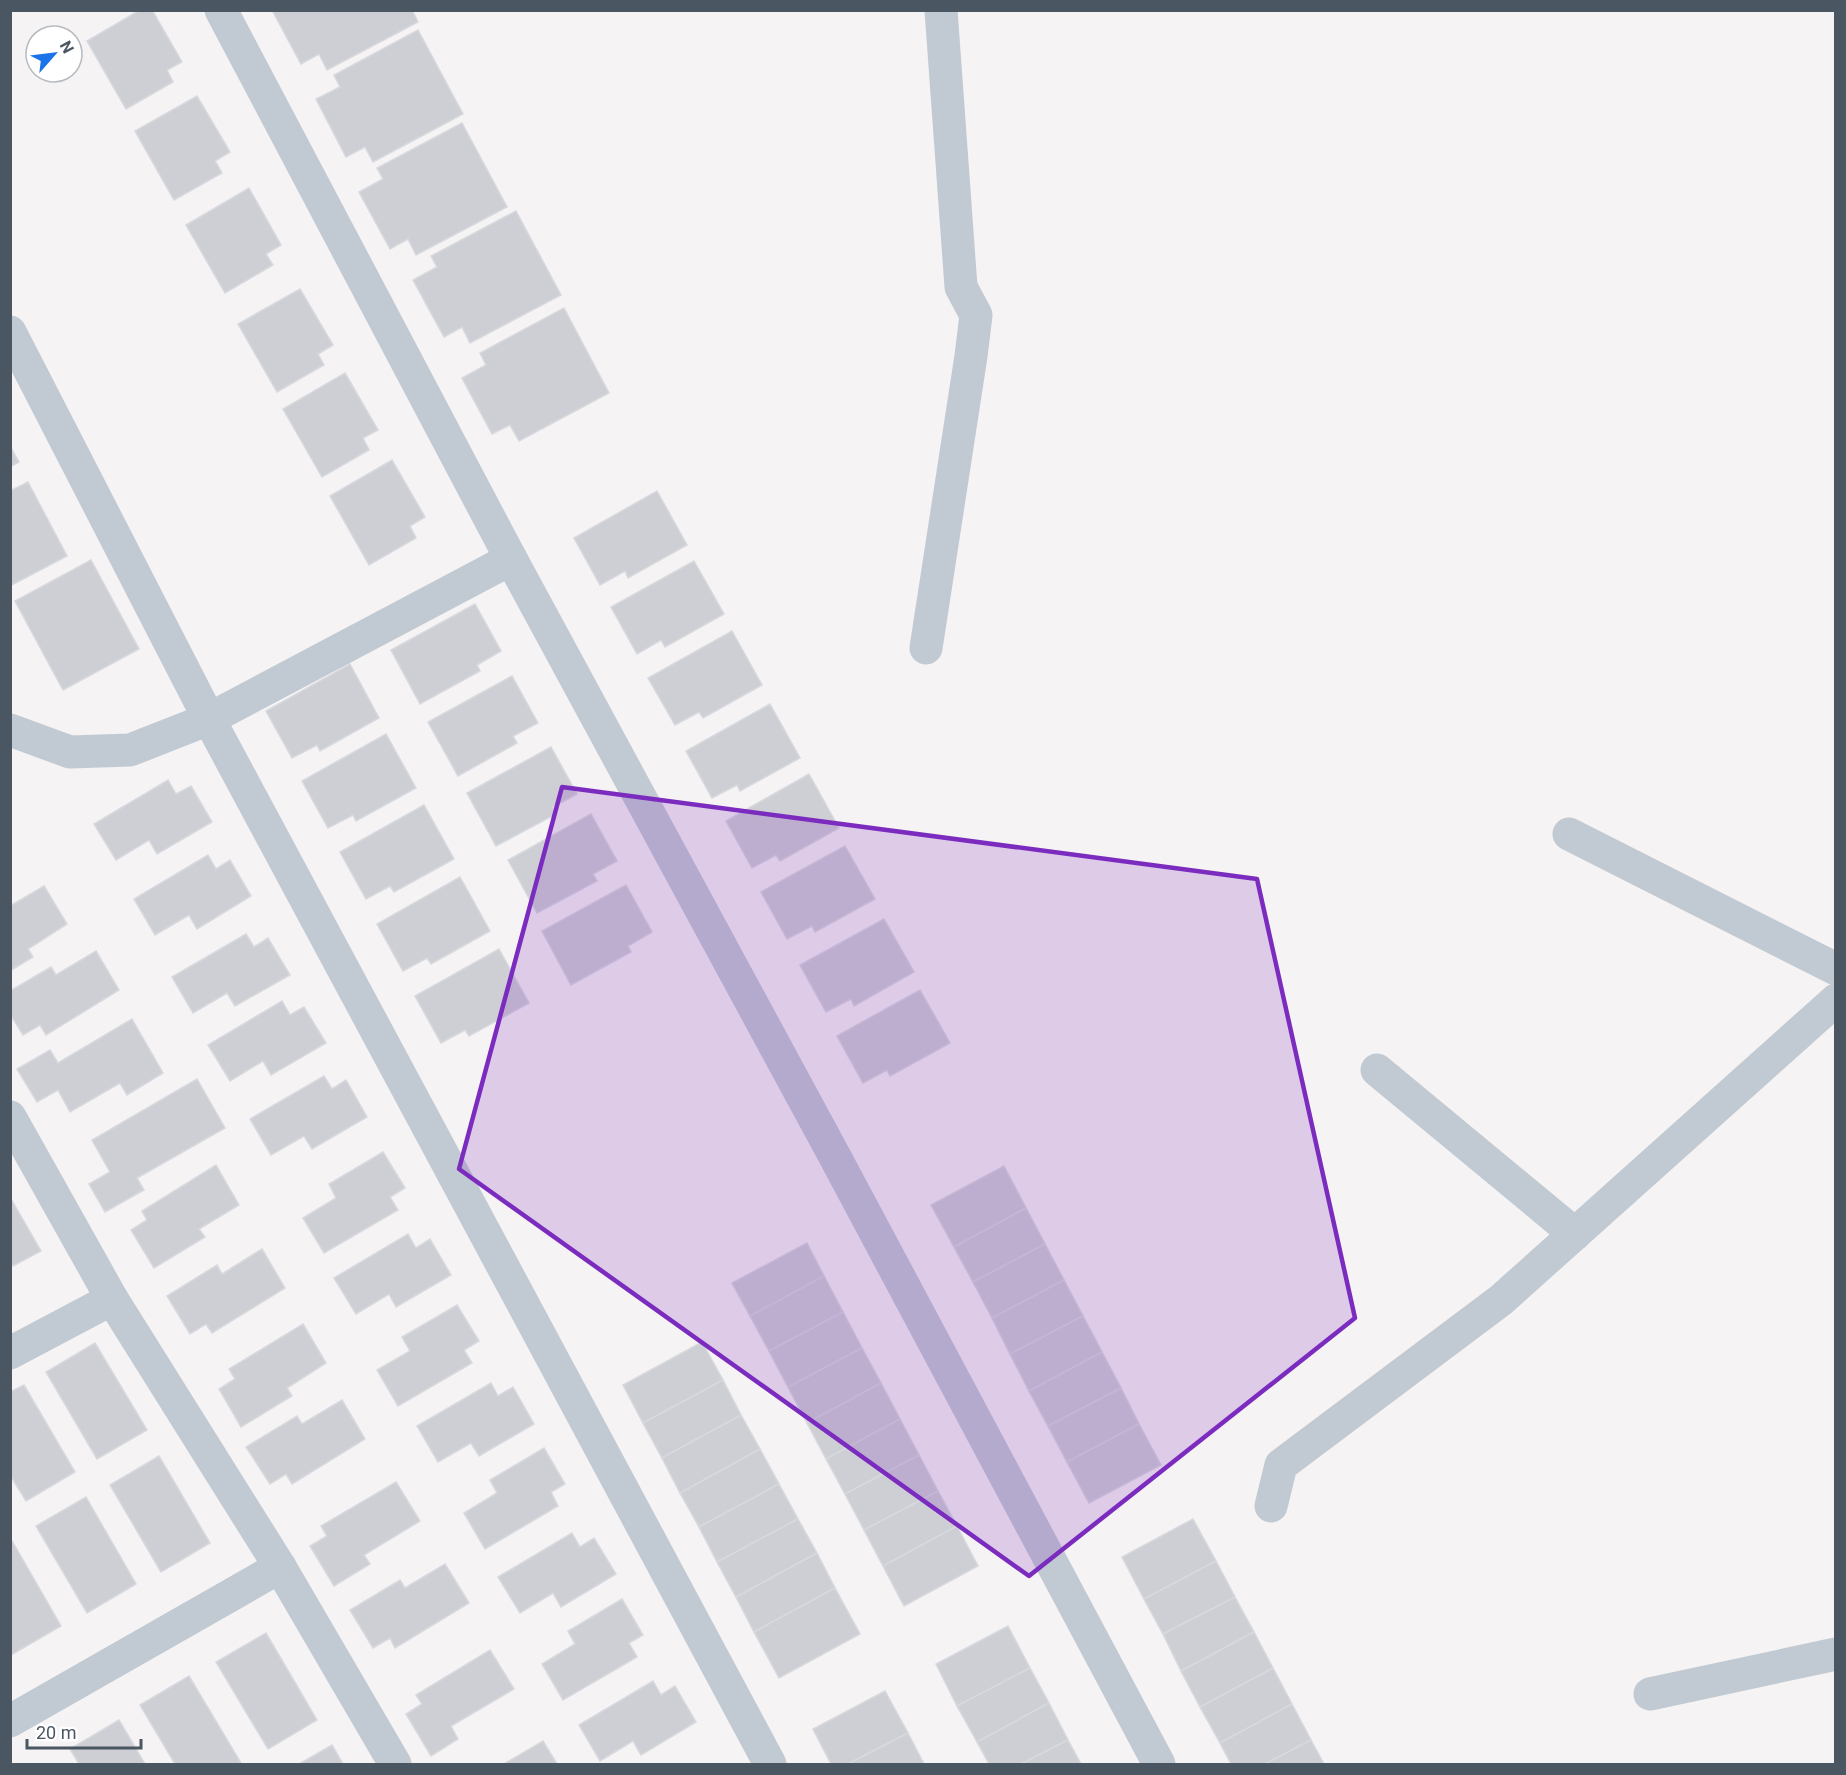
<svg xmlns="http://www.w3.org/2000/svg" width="1846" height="1775" viewBox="0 0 1846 1775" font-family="Roboto,sans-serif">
<rect width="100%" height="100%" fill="#f5f3f3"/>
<g fill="#cdcfd5" stroke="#d7d9de" stroke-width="1.5">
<path d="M140 10H152L182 62 167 70 173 82 126 109 87 41Z"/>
<path d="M272 10H412L418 22 327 70 319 54 301 64Z"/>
<path d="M418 30 463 114 373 162 365 147 346 157 316 99 340 87 334 75Z"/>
<path d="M197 96 230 152 215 161 222 173 174 200 135 131Z"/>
<path d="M462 123 507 207 416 255 408 239 390 249 359 192 383 179 377 168Z"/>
<path d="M249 188 281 245 266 254 273 265 225 293 186 225Z"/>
<path d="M516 211 561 295 470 343 462 327 444 337 413 280 437 267 431 256Z"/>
<path d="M300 289 333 345 318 354 324 365 277 392 238 324Z"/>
<path d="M564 308 609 393 519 441 510 425 492 434 462 378 486 365 480 353Z"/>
<path d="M345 373 378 430 363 438 369 450 322 477 283 409Z"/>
<path d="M10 446 19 462 10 467Z"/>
<path d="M392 460 425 517 410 526 416 538 369 565 330 496Z"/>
<path d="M28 482 67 556 10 586V491Z"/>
<path d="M657 491 687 545 628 578 625 571 600 585 574 538Z"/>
<path d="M91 560 139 649 63 690 15 601Z"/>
<path d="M694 561 724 614 665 647 661 640 637 654 611 607Z"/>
<path d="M475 604 501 651 477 665 480 671 420 704 391 650Z"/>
<path d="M732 631 762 685 703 718 699 712 675 725 648 678Z"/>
<path d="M350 664 379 718 320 751 317 745 292 758 266 711Z"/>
<path d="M512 676 538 723 513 736 517 743 458 776 428 722Z"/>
<path d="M770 704 800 758 740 791 737 785 712 798 686 751Z"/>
<path d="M386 734 416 788 356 821 353 815 328 828 302 781Z"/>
<path d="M551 747 577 794 553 807 556 814 496 846 467 793Z"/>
<path d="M809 774 839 828 780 861 776 855 752 868 726 821Z"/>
<path d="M168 780 176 794 191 786 212 822 157 854 149 840 116 860 94 824Z"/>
<path d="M424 805 454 859 394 892 390 886 366 899 340 852Z"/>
<path d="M591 814 617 861 593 874 597 881 537 913 508 860Z"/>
<path d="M845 846 875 899 815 932 812 926 787 939 761 892Z"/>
<path d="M208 855 216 869 230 860 251 896 197 929 189 915 155 935 134 899Z"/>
<path d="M460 877 490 931 431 964 427 958 403 971 377 924Z"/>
<path d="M626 885 652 932 628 946 631 952 571 985 542 931Z"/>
<path d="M44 886 67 924 28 949 33 957 10 971V906Z"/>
<path d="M884 919 914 972 854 1006 851 999 826 1012 800 965Z"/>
<path d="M246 934 254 947 268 938 290 975 235 1006 227 993 193 1013 172 977Z"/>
<path d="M499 949 529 1003 469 1036 465 1030 441 1043 415 996Z"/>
<path d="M96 951 119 990 46 1035 40 1025 23 1035 10 1014V991L51 967 56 975Z"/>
<path d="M920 990 950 1043 890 1076 887 1070 863 1083 837 1036Z"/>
<path d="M282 1001 290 1015 304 1007 326 1043 271 1075 263 1061 230 1081 208 1045Z"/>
<path d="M132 1019 163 1073 127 1095 120 1083 70 1112 58 1090 37 1102 17 1069 50 1050 58 1063Z"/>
<path d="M324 1076 332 1089 346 1080 367 1117 312 1149 304 1136 271 1155 250 1119Z"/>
<path d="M197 1079 225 1128 137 1178 144 1190 105 1212 89 1184 110 1172 92 1140Z"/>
<path d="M383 1152 405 1188 390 1197 398 1210 324 1253 303 1218 336 1198 329 1184Z"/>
<path d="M216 1165 239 1205 199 1229 205 1237 154 1268 131 1230 147 1220 142 1211Z"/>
<path d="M1004 1166 1026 1208 954 1247 931 1205Z"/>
<path d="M10 1197 41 1251 13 1266 10 1262Z"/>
<path d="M1026 1208 1045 1244 973 1282 954 1247Z"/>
<path d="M408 1234 416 1248 430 1239 451 1275 396 1307 389 1294 356 1314 334 1278Z"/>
<path d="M807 1243 824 1276 750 1316 732 1283Z"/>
<path d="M1045 1244 1064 1280 992 1318 973 1282Z"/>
<path d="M262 1249 285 1288 212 1333 206 1324 190 1334 167 1296 217 1265 222 1274Z"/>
<path d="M824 1276 843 1312 769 1351 750 1316Z"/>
<path d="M1064 1280 1083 1316 1010 1354 992 1318Z"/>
<path d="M457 1305 479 1341 464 1350 472 1363 398 1406 377 1370 410 1351 402 1337Z"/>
<path d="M843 1312 862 1348 788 1387 769 1351Z"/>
<path d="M1083 1316 1102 1352 1029 1391 1010 1354Z"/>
<path d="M303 1324 326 1363 287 1388 292 1396 241 1427 219 1389 235 1379 229 1369Z"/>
<path d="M702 1342 723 1380 643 1423 623 1385Z"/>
<path d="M95 1343 147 1430 97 1459 46 1372Z"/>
<path d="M862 1348 881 1383 807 1423 788 1387Z"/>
<path d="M1102 1352 1121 1388 1048 1426 1029 1391Z"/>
<path d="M723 1380 741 1415 662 1458 643 1423Z"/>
<path d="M491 1383 498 1396 513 1387 534 1424 479 1456 471 1443 438 1462 417 1426Z"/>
<path d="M881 1383 900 1419 826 1459 807 1423Z"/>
<path d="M24 1385 75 1472 26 1501 10 1475V1392Z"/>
<path d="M1121 1388 1139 1424 1067 1462 1048 1426Z"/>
<path d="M342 1400 365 1439 292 1484 286 1474 270 1484 246 1447 297 1416 302 1424Z"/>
<path d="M741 1415 760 1449 680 1493 662 1458Z"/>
<path d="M900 1419 919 1455 845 1494 826 1459Z"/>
<path d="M1139 1424 1161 1465 1089 1503 1067 1462Z"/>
<path d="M544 1448 565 1484 551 1492 558 1506 485 1549 464 1513 497 1493 490 1480Z"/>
<path d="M760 1449 779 1484 699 1527 680 1493Z"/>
<path d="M919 1455 938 1491 864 1530 845 1494Z"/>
<path d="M159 1456 210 1543 161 1572 110 1485Z"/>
<path d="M396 1482 420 1521 364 1555 370 1564 334 1586 310 1546 327 1536 321 1526Z"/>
<path d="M779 1484 798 1519 717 1562 699 1527Z"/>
<path d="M938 1491 957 1526 883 1566 864 1530Z"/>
<path d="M86 1497 136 1584 87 1613 36 1526Z"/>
<path d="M798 1519 817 1553 736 1597 717 1562Z"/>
<path d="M1193 1519 1216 1561 1144 1599 1122 1557Z"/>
<path d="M957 1526 978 1566 904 1606 883 1566Z"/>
<path d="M572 1533 580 1547 594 1538 616 1574 561 1607 553 1593 520 1613 498 1577Z"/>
<path d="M11 1539 61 1626 11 1655 10 1653Z"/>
<path d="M817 1553 835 1588 754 1632 736 1597Z"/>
<path d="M1216 1561 1235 1597 1163 1634 1144 1599Z"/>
<path d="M445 1564 469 1603 395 1648 390 1638 373 1648 350 1610 400 1580 405 1588Z"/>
<path d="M835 1588 860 1634 779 1678 754 1632Z"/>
<path d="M1235 1597 1254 1632 1181 1671 1163 1634Z"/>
<path d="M622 1599 643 1635 629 1643 637 1657 563 1700 542 1664 575 1644 568 1631Z"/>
<path d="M1008 1626 1030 1668 957 1706 936 1664Z"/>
<path d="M1254 1632 1273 1668 1200 1707 1181 1671Z"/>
<path d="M266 1633 317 1720 268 1749 216 1662Z"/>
<path d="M490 1650 514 1689 451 1726 458 1739 431 1756 406 1714 422 1704 416 1695Z"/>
<path d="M1030 1668 1049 1703 977 1742 957 1706Z"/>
<path d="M1273 1668 1292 1704 1220 1743 1200 1707Z"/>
<path d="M189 1676 241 1763 238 1764H175L140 1705Z"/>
<path d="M653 1681 661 1695 675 1686 696 1722 641 1755 633 1741 600 1761 579 1725Z"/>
<path d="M885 1691 908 1733 848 1764H831L813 1729Z"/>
<path d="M1049 1703 1068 1740 1021 1764H989L977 1742Z"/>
<path d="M1292 1704 1311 1740 1265 1764H1231L1220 1743Z"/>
<path d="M119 1720 145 1764H79L70 1749Z"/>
<path d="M908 1733 924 1764H848Z"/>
<path d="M1068 1740 1081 1764H1021Z"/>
<path d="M1311 1740 1324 1764H1265Z"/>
<path d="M543 1741 557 1764H504Z"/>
<path d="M332 1745 343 1764H299Z"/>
</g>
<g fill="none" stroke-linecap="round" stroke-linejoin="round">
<g stroke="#c1cad2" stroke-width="33">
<path d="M221 10 511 559 834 1155 1159 1764"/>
<path d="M10 332 209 719 770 1764"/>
<path d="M926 648 971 356 976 315 961 287 941 10"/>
<path d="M10 730 70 752 130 750 209 719 511 559"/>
<path d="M1569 834 1836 969"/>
<path d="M1377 1070 1575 1234"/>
<path d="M10 1117 112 1299 280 1567 395 1764"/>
<path d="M10 1353 112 1299"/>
<path d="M1271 1506 1281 1465 1501 1300 1836 1000"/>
<path d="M1650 1694 1836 1654"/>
<path d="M10 1721 280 1567"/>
</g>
</g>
<path fill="#7b2cbf" fill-opacity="0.2" stroke="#7b2cbf" stroke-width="4.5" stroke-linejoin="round" d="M562 787 1257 879 1355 1318 1029 1576 459 1169Z"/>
<rect width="1846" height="1775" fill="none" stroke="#4a5661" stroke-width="24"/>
<g transform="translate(54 54) rotate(62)"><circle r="28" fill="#ffffff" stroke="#b7bbc0" stroke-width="1.5"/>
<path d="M0-4.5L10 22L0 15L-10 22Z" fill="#1a73e8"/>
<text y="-9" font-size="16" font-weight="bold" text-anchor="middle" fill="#4a5661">N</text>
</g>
<path d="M27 1739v9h114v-9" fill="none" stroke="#4a5661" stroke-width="3"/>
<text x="36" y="1739" font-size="18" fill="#4a5661" stroke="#ffffff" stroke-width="4.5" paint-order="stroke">20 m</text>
</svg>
